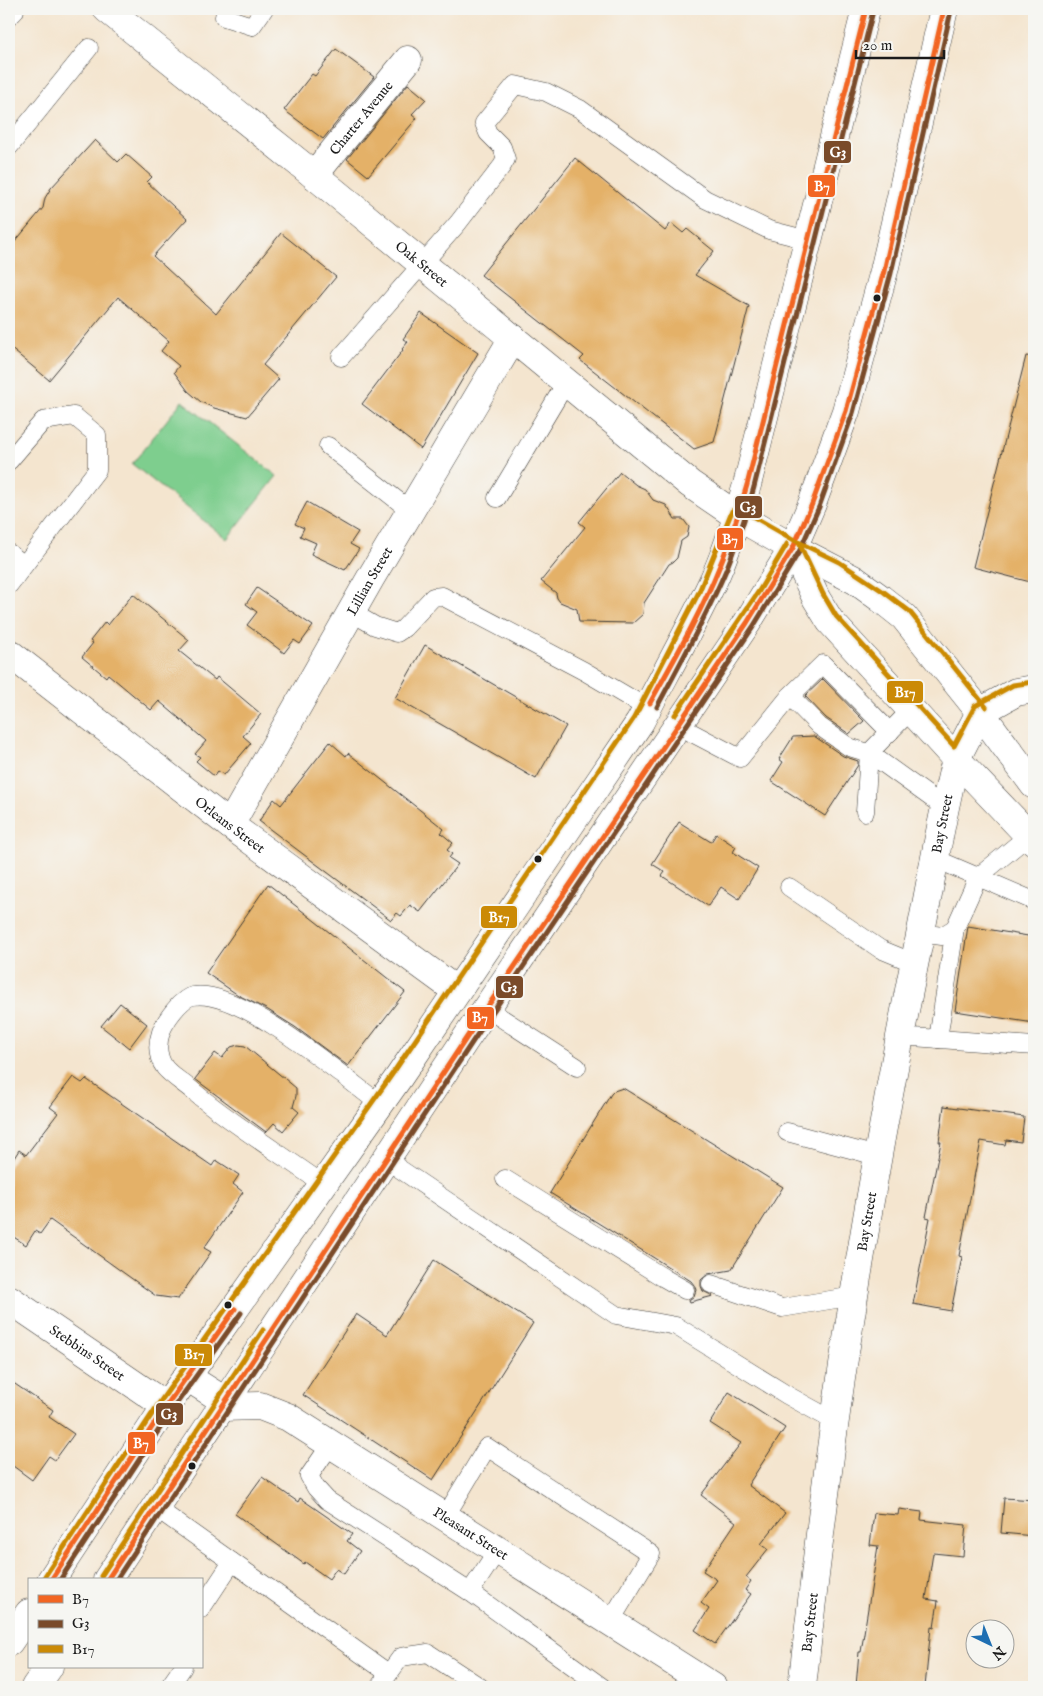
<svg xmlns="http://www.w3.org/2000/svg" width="1043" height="1696" viewBox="0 0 1043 1696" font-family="'IM FELL English',serif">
<rect width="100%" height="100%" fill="#f6f6f2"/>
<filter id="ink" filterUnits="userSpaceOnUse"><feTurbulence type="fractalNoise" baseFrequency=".02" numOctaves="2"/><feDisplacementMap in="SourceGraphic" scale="10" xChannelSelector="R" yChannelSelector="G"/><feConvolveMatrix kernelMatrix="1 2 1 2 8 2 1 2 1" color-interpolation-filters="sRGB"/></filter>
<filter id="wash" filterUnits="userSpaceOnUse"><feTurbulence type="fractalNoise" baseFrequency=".0096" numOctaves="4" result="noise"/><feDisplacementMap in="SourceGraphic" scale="20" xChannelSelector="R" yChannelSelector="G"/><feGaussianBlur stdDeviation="1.12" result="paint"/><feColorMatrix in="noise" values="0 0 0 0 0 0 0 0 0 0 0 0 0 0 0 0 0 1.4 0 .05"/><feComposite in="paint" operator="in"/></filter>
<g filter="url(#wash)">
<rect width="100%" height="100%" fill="#f4e5cf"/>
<path fill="#7ece8e" stroke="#4d7555" d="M182 401 277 476 227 539 132 464Z"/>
<g id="blocks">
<g fill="#e4b168">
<path d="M336 49 374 77 323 139 284 110 312 74 315 76Z"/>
<path d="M408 84 426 99 412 114 417 118 368 176 347 159Z"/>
<path d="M95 140 118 162 126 154 152 177 147 182 187 219 153 256 216 314 281 233 336 277 263 365 279 379 247 417 214 408 201 402 188 391 174 372 179 366 161 351 169 341 118 297 49 380 9 347V249L43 208 45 198 51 188Z"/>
<path d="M575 158 665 231 671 223 683 233 687 229 714 251 695 275 749 306 714 442 694 449 580 360 584 356 481 275Z"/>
<path d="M421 313 478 353 421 449 362 404 403 350 402 349 408 342 403 339Z"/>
<path d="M1026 356 1034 357V583L973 567Z"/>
<path d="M620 472 636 485 645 489 653 500 666 505 675 519H683L689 527 687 537 681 541 677 558 673 562 669 564 644 603 643 614 633 623 579 622 577 609 560 602 557 598 556 593 541 581 585 527 579 522Z"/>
<path d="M307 502 358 532 350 544 359 549 345 570 311 554 316 543 300 536 304 528 295 524Z"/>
<path d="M257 588 313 626 300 644 294 640 284 653 247 625 257 612 246 604Z"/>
<path d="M133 594 189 640 179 651 215 680 217 677 261 714 243 736 251 743 224 775 218 771 214 776 196 761 200 757 195 754 206 741 159 701 151 710 108 674 106 677 82 657 93 643 90 641 105 622 108 625Z"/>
<path d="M425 645 566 726 536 779 395 698Z"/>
<path d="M823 679 864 721 849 734 826 718 805 696Z"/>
<path d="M814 736 843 756 858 761V765L825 816 771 781 783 762 779 759 793 737Z"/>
<path d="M330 742 346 756 348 753 444 829 441 833 453 843 447 850 452 854 449 858 458 864 420 912 410 905 401 916 397 913 391 920 259 821 274 799 281 805Z"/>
<path d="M679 822 711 842 716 834 736 847 733 852 758 868 739 899 721 887 708 906 662 876 665 872 652 864Z"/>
<path d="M268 884 405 992 348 1066 295 1027 268 1010 238 995 206 973Z"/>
<path d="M968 926 1034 937V1023L955 1011Z"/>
<path d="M120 1003 147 1024 129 1048 101 1026Z"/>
<path d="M238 1045 245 1046 296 1088V1096L293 1107 299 1112 283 1131 274 1123 266 1132 195 1079 215 1053 222 1058 231 1047Z"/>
<path d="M73 1077 82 1083 86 1079 212 1166 216 1160 239 1175 233 1184 243 1192 204 1248 211 1252 178 1299 156 1296 50 1220 40 1234 35 1231 26 1245 9 1234V1166L19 1150 26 1155 58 1113 50 1107Z"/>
<path d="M623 1088 783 1187 731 1270 708 1274 701 1280V1286L703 1291 713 1296 690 1302 689 1300 694 1296 696 1290 694 1285 691 1281 550 1193 611 1094 614 1091Z"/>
<path d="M944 1106 1024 1117 1021 1142 1006 1140 1005 1145 981 1141 959 1256 962 1257 951 1311 913 1304 930 1218 926 1217 941 1142H939Z"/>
<path d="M434 1260 533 1323 485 1399 433 1480 303 1395 356 1314 387 1335Z"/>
<path d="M9 1380 53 1410 49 1417 74 1434 55 1460 49 1456 32 1480 9 1463Z"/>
<path d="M729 1392 785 1428 748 1485 785 1513 761 1544 768 1549 746 1577 751 1581 745 1590 751 1594 715 1644 695 1630 709 1609 701 1603 717 1580 703 1571 736 1522 701 1495 741 1443 710 1423Z"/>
<path d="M262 1477 298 1502 300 1498 352 1534 347 1541 360 1551 344 1574 336 1569 329 1579 305 1562 304 1564 235 1514Z"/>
<path d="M1004 1498 1034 1500V1536L1001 1533Z"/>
<path d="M899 1509 922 1512 921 1520 966 1525 963 1556 933 1553 926 1599 938 1601 934 1628 931 1627 925 1687 856 1686 859 1652H861L878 1546 870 1545 874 1513 898 1515Z"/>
</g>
</g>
</g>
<g filter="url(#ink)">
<use href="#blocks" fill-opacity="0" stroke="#3c3a37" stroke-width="1"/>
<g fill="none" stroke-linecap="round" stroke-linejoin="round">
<g stroke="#3c3a37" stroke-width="19">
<g id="service">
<path d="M226 9 224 17 252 26 264 9"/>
<path d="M9 147 89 48"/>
<path d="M341 357 458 223 502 166 506 159 502 147 488 133 484 123 515 85 546 92 580 109 705 199 769 230 808 240"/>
<path d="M328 446 411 511"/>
<path d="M9 461 43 421 74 416 97 435V470L9 585"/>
<path d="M497 498 567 381"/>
<path d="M9 553 24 565"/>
<path d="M351 612 375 626 397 633 404 628 433 597 442 596 584 671 647 708"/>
<path d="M790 696 819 726 849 747 869 753 865 812"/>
<path d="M911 710 869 753 944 807"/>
<path d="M677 725 740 758 790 696 823 664 890 732"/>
<path d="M936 859 978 877 1028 836"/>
<path d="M789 887 880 949 914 963"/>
<path d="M920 933 942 936 955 928 978 877 1034 901"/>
<path d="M486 1008 577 1067"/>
<path d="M899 1036 1034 1046"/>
<path d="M938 1039 955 928"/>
<path d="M787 1132 877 1156"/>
<path d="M385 1159 616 1315 676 1326 787 1395 836 1422"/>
<path d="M505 1179 664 1278 685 1290"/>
<path d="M324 1185C281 1154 235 1126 194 1092 185 1084 173 1077 165 1068 157 1057 157 1044 161 1032 165 1021 181 998 193 996 240 988 341 1075 380 1104"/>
<path d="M711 1284 782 1308 854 1296"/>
<path d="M331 1444 309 1476 316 1488 327 1500 470 1592 602 1687"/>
<path d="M155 1507 388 1673"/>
<path d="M445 1517 487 1447 651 1554 610 1622"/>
<path d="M470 1592 497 1551"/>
<path d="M201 1609 232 1562"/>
<path d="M169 1687 183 1667"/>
<path d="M379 1687 401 1657 428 1653 480 1687"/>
</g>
</g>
<g stroke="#3c3a37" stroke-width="29">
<g id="minor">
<path id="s1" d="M9 653 230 825 457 991"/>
<path id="s2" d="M230 825 370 579 513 338"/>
<path id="s3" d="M9 1299 166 1406"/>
<path id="s4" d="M221 1407 260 1406 288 1417 713 1687"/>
</g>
</g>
<g stroke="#3c3a37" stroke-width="29">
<g id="tertiary">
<path d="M9 10 10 9"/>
<path id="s5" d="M314 175 408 60"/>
</g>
</g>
<g stroke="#3c3a37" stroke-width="29">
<g id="secondary">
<path id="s6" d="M107 9 314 175 690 484 737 516 793 548"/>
<path d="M980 712 1034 785"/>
<path d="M956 759 1034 841"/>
<path id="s7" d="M802 1687C816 1565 830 1443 850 1321 871 1189 895 1057 922 926 933 870 942 814 956 759"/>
</g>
</g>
<g stroke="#3c3a37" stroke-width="29">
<g id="primary">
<path d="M793 548 816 598 830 621 956 759 980 712 1016 692 1034 689"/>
<path d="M793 548 855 580 880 598 904 617 980 712"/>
<path d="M187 1377 225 1401"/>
<path d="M51 1580 166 1406 399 1077 640 722C665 674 691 628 714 579 728 549 737 517 747 485L866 9"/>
<path d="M107 1580 467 1037 747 623 793 548 812 504 846 411 884 271 944 9"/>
<path d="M9 1642 29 1613"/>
<path d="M35 1687 49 1667"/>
</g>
</g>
<use href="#service" stroke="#fff" stroke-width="18"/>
<use href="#minor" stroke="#fff" stroke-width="28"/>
<use href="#tertiary" stroke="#fff" stroke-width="28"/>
<use href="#secondary" stroke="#fff" stroke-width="28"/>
<use href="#primary" stroke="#fff" stroke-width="28"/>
<g stroke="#f6f6f2" stroke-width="9">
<g id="bus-1">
<path d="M650 703C675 658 701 613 720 565 731 539 739 512 747 485L866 9"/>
<path d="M51 1580 166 1406 235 1309"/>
<path d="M107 1580 467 1037 747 623 793 548 812 504 846 411 884 271 944 9"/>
</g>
</g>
<g stroke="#f6f6f2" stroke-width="9">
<g id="bus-2">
<path d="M657 707C681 662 706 617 726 570 737 543 746 515 754 487L873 11"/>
<path d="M60 1580 172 1410 241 1313"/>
<path d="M116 1580 473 1041 753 627 799 552 819 507 853 413 891 273 951 11"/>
</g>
</g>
<g stroke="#f6f6f2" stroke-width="9">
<g id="bus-3">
<path d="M800 545 823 594 836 616 954 746 975 706 1013 685 1033 682"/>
<path d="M675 715 759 591 787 544"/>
<path d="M45 1576 160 1402 393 1073 634 718 699 592 732 511 736 509H740L796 541 839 562 884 592 909 611 986 707"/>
<path d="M101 1576 263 1330"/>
</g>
</g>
<use href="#bus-1" stroke="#f26522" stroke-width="5"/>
<use href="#bus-2" stroke="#7a4b2a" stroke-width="5"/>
<use href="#bus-3" stroke="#cb8a06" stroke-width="5"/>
</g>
</g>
<g fill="#1c1c1c" stroke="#f6f6f2" stroke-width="2">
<circle cx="877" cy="298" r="4.5"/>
<circle cx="538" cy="859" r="4.5"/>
<circle cx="228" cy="1305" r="4.5"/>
<circle cx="192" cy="1466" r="4.5"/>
</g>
<g text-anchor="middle" stroke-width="5" stroke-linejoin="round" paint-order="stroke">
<g font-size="14" fill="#1c1c1c" stroke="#f6f6f2">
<text dy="5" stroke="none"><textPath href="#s5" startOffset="74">Charter Avenue</textPath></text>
<text dy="5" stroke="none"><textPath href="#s6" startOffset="405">Oak Street</textPath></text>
<text dy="5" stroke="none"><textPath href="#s2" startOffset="281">Lillian Street</textPath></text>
<text dy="5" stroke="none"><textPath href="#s7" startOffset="875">Bay Street</textPath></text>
<text dy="5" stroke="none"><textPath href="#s1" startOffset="280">Orleans Street</textPath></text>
<text dy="5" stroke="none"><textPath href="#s7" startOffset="470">Bay Street</textPath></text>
<text dy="5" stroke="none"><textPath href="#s3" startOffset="95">Stebbins Street</textPath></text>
<text dy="5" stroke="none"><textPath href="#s4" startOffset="286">Pleasant Street</textPath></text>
<text dy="5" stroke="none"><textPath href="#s7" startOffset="65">Bay Street</textPath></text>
</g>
</g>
<g stroke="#f6f6f2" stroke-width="2">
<rect x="823" y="140" width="29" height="24" rx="5" fill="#7a4b2a"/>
<rect x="807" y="174" width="29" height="24" rx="5" fill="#f26522"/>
<rect x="734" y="495" width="29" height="24" rx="5" fill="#7a4b2a"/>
<rect x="716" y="527" width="28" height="24" rx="5" fill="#f26522"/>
<rect x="886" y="680" width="38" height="24" rx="5" fill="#cb8a06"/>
<rect x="480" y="905" width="38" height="24" rx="5" fill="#cb8a06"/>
<rect x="495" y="975" width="29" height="24" rx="5" fill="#7a4b2a"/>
<rect x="466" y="1006" width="29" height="24" rx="5" fill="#f26522"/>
<rect x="174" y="1343" width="39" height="24" rx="5" fill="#cb8a06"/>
<rect x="155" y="1402" width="29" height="24" rx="5" fill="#7a4b2a"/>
<rect x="127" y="1431" width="29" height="24" rx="5" fill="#f26522"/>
</g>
<g font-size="14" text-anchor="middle" font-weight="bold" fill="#fff">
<text x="838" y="157">G3</text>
<text x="822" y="191">B7</text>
<text x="748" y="512">G3</text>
<text x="730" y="544">B7</text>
<text x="905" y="697">B17</text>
<text x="499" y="922">B17</text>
<text x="509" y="992">G3</text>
<text x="480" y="1022">B7</text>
<text x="194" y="1359">B17</text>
<text x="169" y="1419">G3</text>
<text x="141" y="1448">B7</text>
</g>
<rect width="1043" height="1696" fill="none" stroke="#f6f6f2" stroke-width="30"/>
<rect x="28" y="1578" width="175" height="90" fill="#f6f6f2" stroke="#9f9f9c"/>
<rect x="38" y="1595" width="25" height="8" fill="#f26522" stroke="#9f9f9c"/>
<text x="72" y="1604" font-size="15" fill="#1c1c1c">B7</text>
<rect x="38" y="1620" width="25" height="8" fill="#7a4b2a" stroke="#9f9f9c"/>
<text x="72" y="1628" font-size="15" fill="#1c1c1c">G3</text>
<rect x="38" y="1645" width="25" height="8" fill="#cb8a06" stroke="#9f9f9c"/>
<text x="72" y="1654" font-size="15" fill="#1c1c1c">B17</text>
<g transform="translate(990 1644) rotate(137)"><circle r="24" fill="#f6f6f2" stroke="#9f9f9c"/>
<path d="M0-4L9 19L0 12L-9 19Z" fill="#1f6fb2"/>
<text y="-8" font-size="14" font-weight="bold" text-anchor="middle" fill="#1c1c1c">N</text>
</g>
<path d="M856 50v8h88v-8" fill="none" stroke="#1c1c1c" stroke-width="2.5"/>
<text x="863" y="50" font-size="15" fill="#1c1c1c" stroke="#f6f6f2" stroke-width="4" paint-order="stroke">20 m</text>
</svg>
